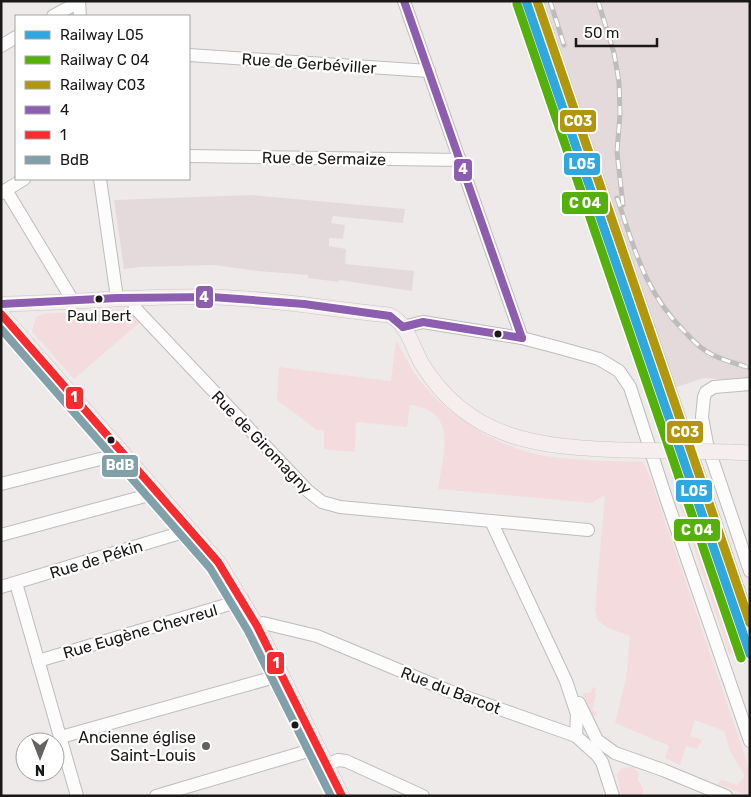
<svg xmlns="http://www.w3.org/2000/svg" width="751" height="797" viewBox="0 0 751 797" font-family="Rubik,sans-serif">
<rect width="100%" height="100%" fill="#eeeaea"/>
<g fill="#e5dadb">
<path d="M520 1H750V381L704 378 656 394Z"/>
<path d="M251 195 405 209 403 223 333 216 331 223 345 225 343 239 329 238V246L346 249 345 264 414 271 412 291 339 280V282L308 278V275L257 271 214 265 140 267 124 269 114 200Z"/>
</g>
<g fill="#f4dcde">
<path d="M126 309 139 323 74 379 32 331 36 317 43 314Z"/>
<path d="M396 341C404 352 408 364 415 374 444 415 502 451 552 457 582 461 613 461 643 462L649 474 750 771V796L717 784 722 780 737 785 745 776 730 751 724 731 695 720 690 736 702 740 697 749 686 746 680 765 665 758 669 746 615 723 626 678 630 636 608 628 597 620 595 609 605 495 592 503 438 489C443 454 459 411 410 405L407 427 356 422 355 452 324 449V430H317L277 400 279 367 391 381Z"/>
<path d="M683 494 736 652 729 654 677 496Z"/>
<path d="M593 687 596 688 595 693 596 694 592 710 598 713 593 717 583 695V693H591Z"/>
<path d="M633 767 639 773 638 780 643 788V796H621L617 774 622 768Z"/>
</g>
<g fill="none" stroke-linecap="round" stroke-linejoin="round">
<g stroke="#bfbcbc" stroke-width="14">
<g id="minor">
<path d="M79 1 80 16"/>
<path d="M404 1 522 338"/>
<path d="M53 16 79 2"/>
<path d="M1 46 16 37"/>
<path d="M189 55 429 71"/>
<path d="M189 156 460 160"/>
<path d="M100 179 117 298"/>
<path d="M6 190 73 301"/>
<path d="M1 193 24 179"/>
<path d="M134 298 135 308 308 491 322 502 340 507 588 530"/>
<path d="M403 327 423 322 522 338 560 348 599 359 619 371 630 387 666 498 750 741"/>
<path d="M750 384 714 387 706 392 704 397 702 417 707 444 750 571"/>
<path d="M1 484 124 453"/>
<path d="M491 521 566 681 577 714 576 736"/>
<path d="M1 535 149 495 157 492"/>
<path d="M16 583 77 796"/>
<path d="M1 587 190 530"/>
<path d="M257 626 263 623 317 636 449 691 576 736 597 755 602 762 613 796"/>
<path d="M38 661 243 600"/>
<path d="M579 703 597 740 615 753 663 770 726 796"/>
<path d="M61 737 282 675"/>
<path d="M327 765 338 760 346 761 423 796"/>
<path d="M156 796 318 748"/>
</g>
</g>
<g stroke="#c7c5c5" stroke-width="16">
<g id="major">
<path d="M1 304C72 303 142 295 212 297 249 298 285 302 321 307 338 309 354 311 370 313 376 314 383 314 389 315 407 322 413 349 422 364 469 441 541 447 623 450"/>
<path d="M1 314 218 562 257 626 342 796"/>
<path d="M730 452 750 453"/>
</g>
</g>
<use href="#minor" stroke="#fcfcfc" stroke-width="12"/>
<use href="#major" stroke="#f6edee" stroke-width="15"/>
<g stroke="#bebdbd" stroke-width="5">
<g id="rail">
<path d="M541 1 750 610"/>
<path d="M550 1 564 45"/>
<path d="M598 1 614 53 619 82 620 114 617 152 623 205"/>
<path d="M617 198C635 249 644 291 684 331 692 340 702 350 713 355 725 361 738 364 750 368"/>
</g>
</g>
<use href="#rail" stroke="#fff" stroke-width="3" stroke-dasharray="9" stroke-linecap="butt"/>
<g stroke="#c7c5c5" stroke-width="16" stroke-linecap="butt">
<path id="major-bridge" d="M623 450 730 452"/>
</g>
<use href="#major-bridge" stroke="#f6edee" stroke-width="15"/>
<g stroke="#fff" stroke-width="11">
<g id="bus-1">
<path d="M404 1 522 338"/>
<path d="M1 304 117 298 212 297 304 304 390 316 403 327"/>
<path d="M403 327 423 322 522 338"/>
</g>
</g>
<g stroke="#fff" stroke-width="11">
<path id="bus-2" d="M1 314 218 562 257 626 342 796"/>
</g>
<g stroke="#fff" stroke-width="11">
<path id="bus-3" d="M1 329 210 568 248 631 331 796"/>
</g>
<use href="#bus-1" stroke="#8d5daf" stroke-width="8"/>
<use href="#bus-2" stroke="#f82b2f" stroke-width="8"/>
<use href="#bus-3" stroke="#80a0aa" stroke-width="8"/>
<g stroke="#fff" stroke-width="12">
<path id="rail-1" d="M526 1 750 654"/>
</g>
<g stroke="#fff" stroke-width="12">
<path id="rail-2" d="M517 4 741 658"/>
</g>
<g stroke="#fff" stroke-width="12">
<path id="rail-3" d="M537 1 750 623"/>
</g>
<use href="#rail-1" stroke="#2ea8de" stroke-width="9"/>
<use href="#rail-2" stroke="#55b00a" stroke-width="9"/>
<use href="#rail-3" stroke="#b2960b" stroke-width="9"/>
</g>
<g fill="#1b1818" stroke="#fff" stroke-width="2">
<circle cx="99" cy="299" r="4.5"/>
<circle cx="498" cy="334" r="4.5"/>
<circle cx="111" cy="440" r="4.5"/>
<circle cx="295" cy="725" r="4.5"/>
</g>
<circle fill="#656262" stroke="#fff" stroke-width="2" cx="206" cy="746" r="5"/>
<g text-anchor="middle" stroke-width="4.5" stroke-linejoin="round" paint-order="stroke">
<g font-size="15" fill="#1b1818" stroke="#fff">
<text x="99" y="321">Paul Bert</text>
</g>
<g font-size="16" fill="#1b1818" stroke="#fff">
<text transform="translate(309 63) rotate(4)" y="6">Rue de Gerbéviller</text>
<text transform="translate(324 158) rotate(1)" y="6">Rue de Sermaize</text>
<text transform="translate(262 442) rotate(46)" y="6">Rue de Giromagny</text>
<text transform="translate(96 559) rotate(-17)" y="6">Rue de Pékin</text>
<text transform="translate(140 631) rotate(-16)" y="6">Rue Eugène Chevreul</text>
<text transform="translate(451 690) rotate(21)" y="6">Rue du Barcot</text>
</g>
<g font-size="16" fill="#1b1818" stroke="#fff" text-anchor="end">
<text x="196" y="743">Ancienne église<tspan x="196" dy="18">Saint-Louis</tspan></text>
</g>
</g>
<g stroke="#fff" stroke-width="2">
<rect x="559" y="109" width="38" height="24" rx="5" fill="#b2960b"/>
<rect x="563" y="152" width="38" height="24" rx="5" fill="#2ea8de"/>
<rect x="453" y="158" width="20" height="24" rx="5" fill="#8d5daf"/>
<rect x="561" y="191" width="48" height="24" rx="5" fill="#55b00a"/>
<rect x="195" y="285" width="19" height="24" rx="5" fill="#8d5daf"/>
<rect x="65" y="386" width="19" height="24" rx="5" fill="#f82b2f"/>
<rect x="666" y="420" width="38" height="24" rx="5" fill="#b2960b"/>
<rect x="101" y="454" width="38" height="24" rx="5" fill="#80a0aa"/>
<rect x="675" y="479" width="38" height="24" rx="5" fill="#2ea8de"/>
<rect x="673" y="518" width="48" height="24" rx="5" fill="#55b00a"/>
<rect x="266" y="651" width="19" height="24" rx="5" fill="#f82b2f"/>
</g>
<g font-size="14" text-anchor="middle" font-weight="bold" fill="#fff">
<text x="578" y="126">C03</text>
<text x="582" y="169">L05</text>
<text x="463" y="174">4</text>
<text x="585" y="208">C 04</text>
<text x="204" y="302">4</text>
<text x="74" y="402">1</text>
<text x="685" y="437">C03</text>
<text x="120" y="470">BdB</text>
<text x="694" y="496">L05</text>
<text x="697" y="535">C 04</text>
<text x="276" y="668">1</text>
</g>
<rect width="751" height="797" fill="none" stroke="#1b1818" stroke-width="5"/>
<rect x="15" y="15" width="175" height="165" fill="#ffffff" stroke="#a4a3a3"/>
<rect x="25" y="31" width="25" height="8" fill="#2ea8de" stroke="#a4a3a3"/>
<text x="60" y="40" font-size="15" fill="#1b1818">Railway L05</text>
<rect x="25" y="56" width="25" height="8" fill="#55b00a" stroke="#a4a3a3"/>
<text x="60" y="65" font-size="15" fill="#1b1818">Railway C 04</text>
<rect x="25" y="81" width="25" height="8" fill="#b2960b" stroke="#a4a3a3"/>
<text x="60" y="90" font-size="15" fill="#1b1818">Railway C03</text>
<rect x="25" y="106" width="25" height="8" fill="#8d5daf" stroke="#a4a3a3"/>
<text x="60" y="115" font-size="15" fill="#1b1818">4</text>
<rect x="25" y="131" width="25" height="8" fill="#f82b2f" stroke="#a4a3a3"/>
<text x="60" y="140" font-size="15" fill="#1b1818">1</text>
<rect x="25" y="156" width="25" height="8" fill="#80a0aa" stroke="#a4a3a3"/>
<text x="60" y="165" font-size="15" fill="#1b1818">BdB</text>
<g transform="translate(40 757) rotate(180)"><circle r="24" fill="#ffffff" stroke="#a4a3a3"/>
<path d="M0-4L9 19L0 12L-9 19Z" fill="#656262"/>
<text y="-8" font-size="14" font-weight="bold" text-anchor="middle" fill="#1b1818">N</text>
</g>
<path d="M576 38v8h81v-8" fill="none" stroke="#1b1818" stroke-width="2.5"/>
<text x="584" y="38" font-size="15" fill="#1b1818" stroke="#ffffff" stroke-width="4" paint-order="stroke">50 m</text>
</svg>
